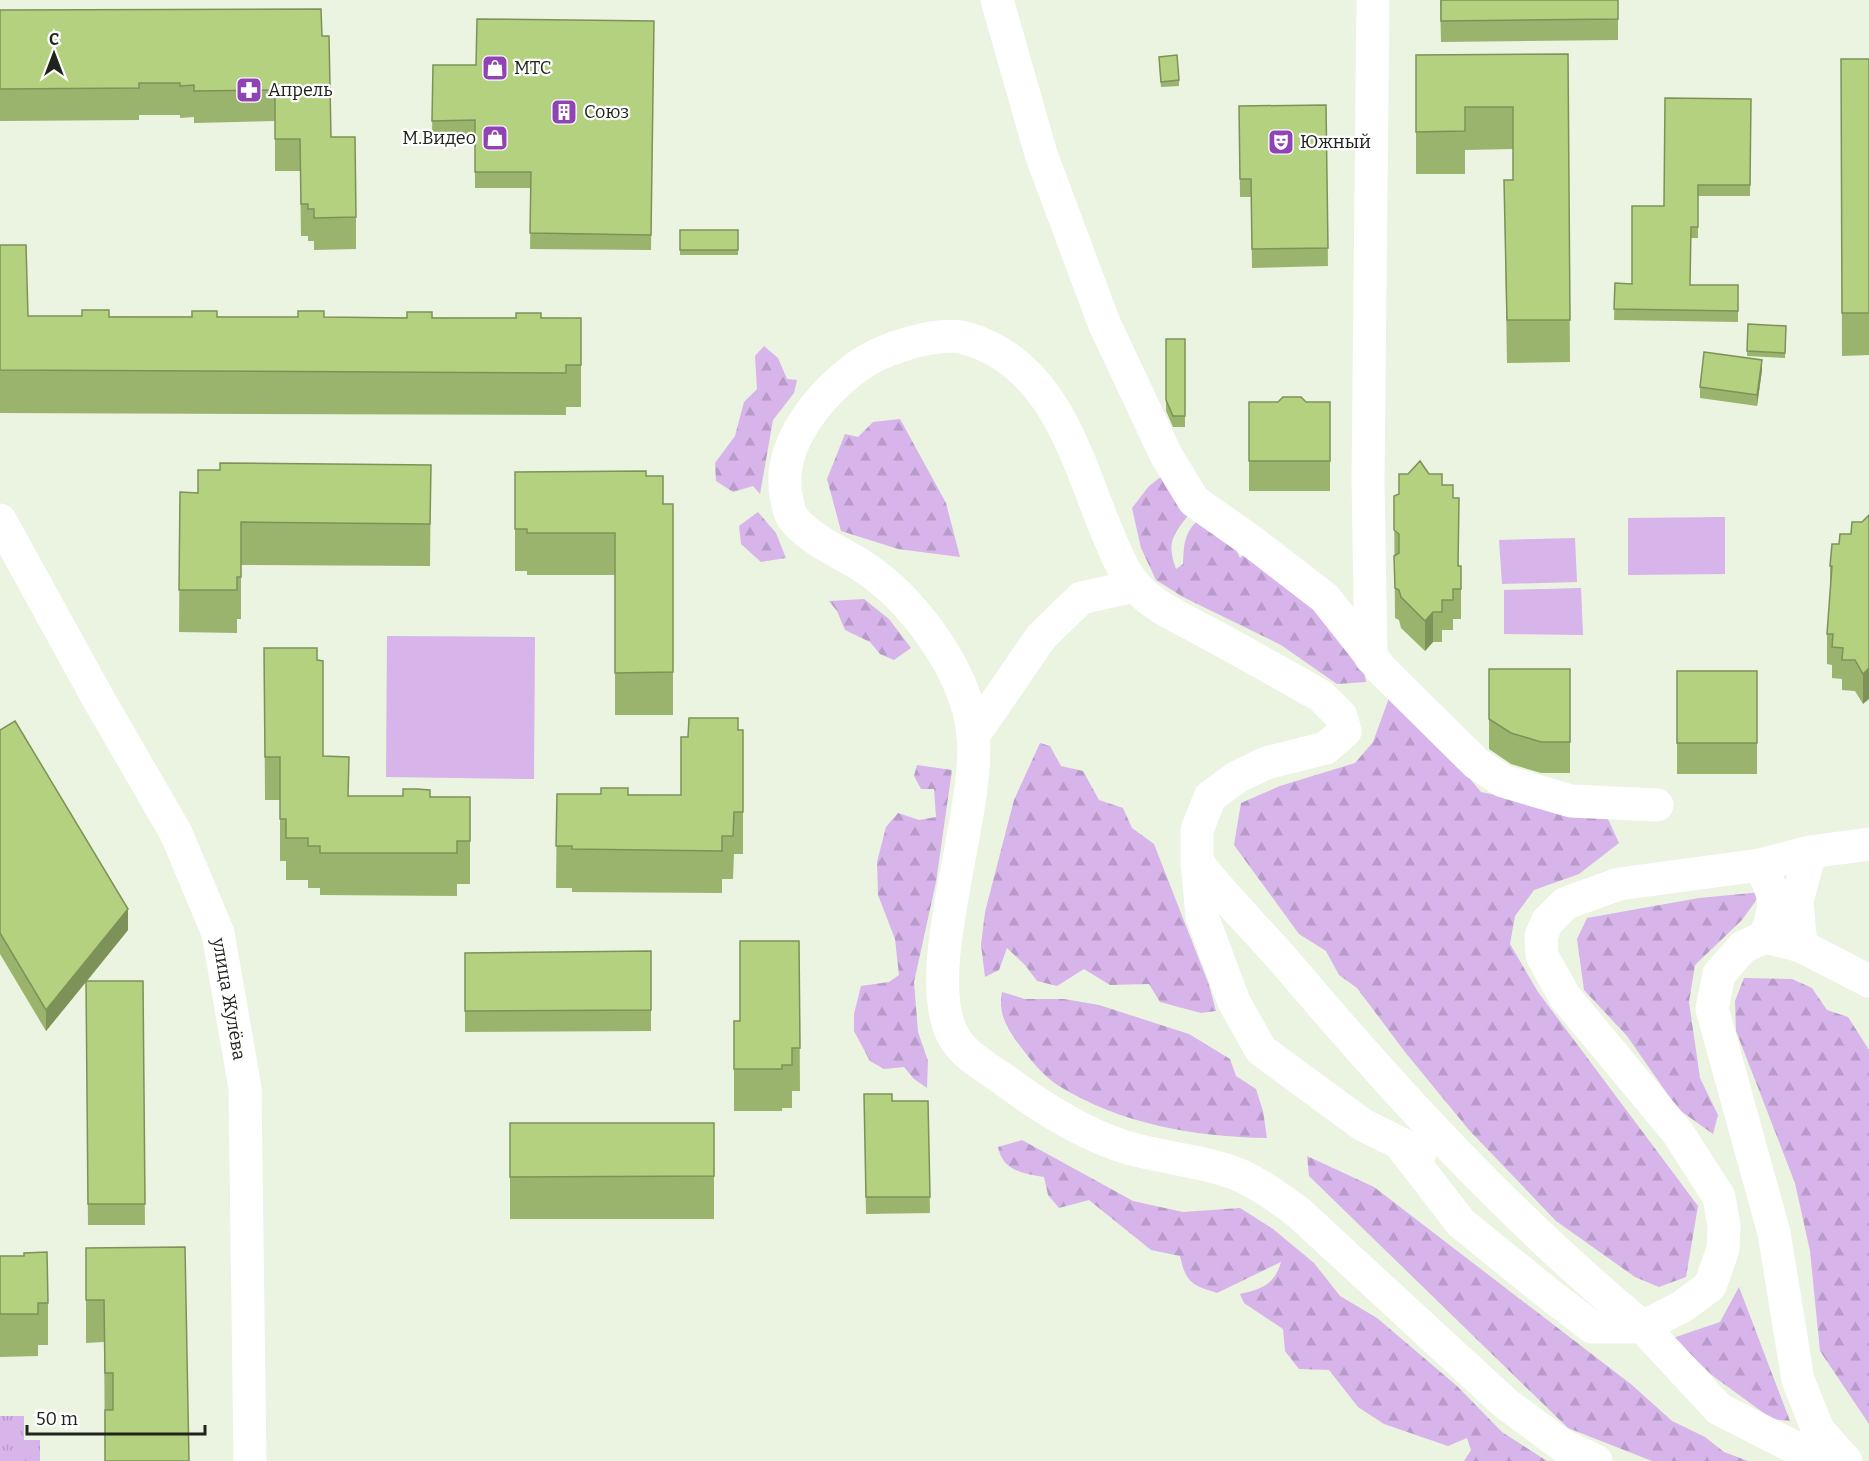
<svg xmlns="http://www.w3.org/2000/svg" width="1869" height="1461" viewBox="0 0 1869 1461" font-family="Bitter,serif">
<defs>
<pattern id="grass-tufts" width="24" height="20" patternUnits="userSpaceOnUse" patternTransform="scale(1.5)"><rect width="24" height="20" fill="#d7b4ea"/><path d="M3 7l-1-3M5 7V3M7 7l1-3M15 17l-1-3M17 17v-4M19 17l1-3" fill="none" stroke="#b89bc8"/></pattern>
<pattern id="forest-firs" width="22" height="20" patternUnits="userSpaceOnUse" patternTransform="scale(1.5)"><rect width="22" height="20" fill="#d7b4ea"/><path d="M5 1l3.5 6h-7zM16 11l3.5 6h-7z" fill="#b89bc8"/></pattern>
</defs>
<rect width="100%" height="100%" fill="#ebf3e1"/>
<path fill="url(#grass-tufts)" d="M0 1416H24V1440H40V1461H0Z"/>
<g fill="url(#forest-firs)">
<path d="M764 346 778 358 787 379 797 380 794 393 773 420 760 494 753 486 733 492 716 481 715 463 735 436 744 402 757 389 755 356Z"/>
<path d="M900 419 946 503 960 557 898 549 841 531 827 479 845 434 858 437 873 422Z"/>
<path d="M1166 473 1190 513C1173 534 1166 543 1176 569L1183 564C1184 545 1184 531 1200 519L1232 542 1240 558 1252 547 1358 638 1366 682 1337 684 1281 645 1183 597 1156 580 1141 548 1132 508 1149 486Z"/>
<path d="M758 512 776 533 786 558 761 562 741 544 739 526Z"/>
<path d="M864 599 889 619 911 648 894 660 880 654 870 642 845 630 837 611 829 601Z"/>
<path d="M1393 687 1481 792 1608 819 1619 843 1579 874 1534 890 1515 916 1510 944 1538 992 1698 1206 1686 1277 1659 1287 1635 1277 1556 1221 1469 1130 1405 1052 1357 988 1339 975 1326 951 1299 934 1234 845 1241 803 1280 786 1355 763 1373 742Z"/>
<path d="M1040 743 1050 746 1061 766 1083 771 1099 800 1123 808 1132 828 1154 844 1209 985 1216 1011 1201 1013 1160 1002 1149 984 1110 985 1084 969 1057 986 1037 981 1025 965 1007 948 999 970 985 977 981 945 985 912 1014 800Z"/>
<path d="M917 765 952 770 936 882 914 982 918 1032 928 1061 927 1088 914 1079 904 1067 884 1069 870 1061 854 1031V1014L861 986 889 982 899 975 895 939 878 895 877 862 886 827 898 813 919 820 936 817 934 789H921L914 776Z"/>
<path d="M1762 892 1742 920 1695 965 1689 1002 1700 1078 1718 1115 1713 1134 1678 1109 1627 1036 1584 990 1577 939 1587 918 1699 898Z"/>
<path d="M1744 978 1792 979 1812 988 1827 1010 1848 1017 1869 1050V1424L1820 1351 1810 1251 1795 1183 1736 1031 1735 1001Z"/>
<path d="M1002 992 1025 999H1064L1099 1005 1189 1034 1230 1059 1236 1076 1256 1089 1263 1111 1267 1138C1196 1137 1120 1124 1059 1086 1044 1077 1028 1057 1018 1043 1006 1027 998 1012 1002 992Z"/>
<path d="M1022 1140 1133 1201 1183 1212 1240 1208 1273 1229 1314 1263 1340 1296 1377 1318 1457 1386 1502 1432 1547 1461H1464L1471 1450 1467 1438 1448 1446 1384 1424 1358 1407 1329 1370 1299 1369 1285 1351 1283 1329 1244 1303 1240 1294C1261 1290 1275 1284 1281 1262L1217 1293C1192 1285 1186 1283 1180 1256L1151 1250 1089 1200 1059 1208 1048 1195 1044 1177C1022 1173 1003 1171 998 1147Z"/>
<path d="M1307 1156 1374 1187 1632 1385 1672 1421 1705 1437 1724 1452 1748 1461H1652L1568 1428 1309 1176Z"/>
<path d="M1739 1287 1790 1421 1772 1419 1713 1376 1673 1338 1720 1322Z"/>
</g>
<g fill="#d7b4ea">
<path d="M1725 517V574L1628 575V518Z"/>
<path d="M1575 538 1577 582 1502 584 1499 540Z"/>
<path d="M1581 588 1583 635 1504 634V590Z"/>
<path d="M387 636 535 637 534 779 386 777Z"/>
</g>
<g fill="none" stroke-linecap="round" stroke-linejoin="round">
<g stroke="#fff" stroke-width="33">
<path d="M997 0 1041 154 1104 323 1166 455 1194 501 1251 541 1325 598 1381 669 1476 763 1503 781 1571 801 1657 805"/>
<path d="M0 520 99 700 176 833 218 933 245 1088 250 1461"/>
<path d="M1371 658 1368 480 1373 0"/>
<path d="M973 736 1041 637 1081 598 1135 586"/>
<path d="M1197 862 1202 916 1234 1002 1261 1050 1363 1125 1420 1153"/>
<path d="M1760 865C1776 897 1778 903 1765 937"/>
<path d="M1801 946 1797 901 1810 852"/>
<path d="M1400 1144 1461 1223 1545 1291 1592 1327H1643L1719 1409 1792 1446 1831 1461"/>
<path d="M1596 1461 1562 1445 1505 1403 1299 1213C1279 1198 1260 1184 1237 1174 1202 1160 1159 1158 1122 1146 1079 1132 1039 1106 1003 1079 987 1068 965 1055 955 1039 916 976 982 813 973 733 966 670 912 597 859 564 836 550 809 539 792 517 789 512 788 506 787 500 774 447 820 393 861 364 885 348 937 331 965 338 1052 362 1075 453 1105 527 1113 546 1121 568 1134 584 1152 607 1185 620 1210 634 1247 654 1284 675 1321 696L1341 716 1345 731 1326 748 1266 763 1237 777 1210 797 1197 830V862C1224 898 1257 929 1287 964 1396 1093 1512 1219 1643 1327L1683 1306 1710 1286 1723 1249 1724 1225 1719 1197 1678 1133 1565 997 1542 956 1541 936 1547 922 1566 903 1619 884 1760 865 1810 852 1869 844"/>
<path d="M1846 1461 1818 1430 1798 1380 1774 1233 1712 1009 1719 974 1743 947 1765 937 1801 946 1869 981"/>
</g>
</g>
<g fill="#9ab46d">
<path d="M1440 0H1618V40L1441 42Z"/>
<path d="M0 10 322 36 331 137 356 217V249L314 250V241H308V236H301L300 171H275V121L194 123V117L180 118V115H139V120L0 121Z"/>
<path d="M654 21 651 250 530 249 531 188H475V136H432L433 65H476Z"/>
<path d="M1568 54 1570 362 1507 363 1504 180H1513V149L1465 150V174H1416V55Z"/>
<path d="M1841 59H1869V355L1842 356Z"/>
<path d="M1159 62 1179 80V86L1161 87Z"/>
<path d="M1751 99 1750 196H1698V238H1691L1690 285H1738V322L1614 320 1615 283 1632 284 1664 206Z"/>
<path d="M1326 105 1328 266 1252 268 1251 197H1240L1239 106Z"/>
<rect x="680" y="230" width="58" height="25"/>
<path d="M0 245 28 316 581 318V407H566V415L0 413Z"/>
<path d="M1748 324 1786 326 1785 358 1747 356Z"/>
<path d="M1166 339H1185V427H1173L1166 411Z"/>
<path d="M1762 370 1757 406 1700 398V387Z"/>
<rect x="1249" y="402" width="81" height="89"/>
<path d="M431 465 430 566 241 565V619H237V633L179 632 180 492 198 493 220 470Z"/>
<path d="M515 472 646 476 663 504H673V715H615V575H527V571H515Z"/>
<path d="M1429 474 1442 485 1453 498 1459 566H1461V619H1453V630H1442V642H1433L1425 651 1401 628 1399 620 1395 618 1394 496 1399 494Z"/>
<path d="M1869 515 1863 704 1855 691 1842 690V679L1832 678V665L1827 664V634L1830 596V566L1839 544 1851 534Z"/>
<path d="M264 648 317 660 323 756 349 796 470 797V884H457V896L320 895V888H308V880H286V861H280V800H265Z"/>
<path d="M1489 669H1570V773H1541L1511 764 1489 749Z"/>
<rect x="1677" y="671" width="80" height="103"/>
<path d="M0 730 128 930 87 981H143L145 1225H88L86 982 46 1031 0 954Z"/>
<path d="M738 730H743V854H734L733 879H722V893L572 892V888H556L557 794 681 795 688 737Z"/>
<path d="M799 941 800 1091H792V1108H782V1111H734V1021H740Z"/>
<path d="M651 951V1031L465 1032V953Z"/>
<path d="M864 1094 892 1101H928L930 1213 866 1214Z"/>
<rect x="510" y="1123" width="204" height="96"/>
<path d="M185 1247 105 1461 104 1342 86 1343V1248Z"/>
<path d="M0 1256 48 1303V1345H38V1356L0 1357Z"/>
</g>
<g fill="#7d9259">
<path d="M1762 360V370L1757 406V395Z"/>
<path d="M1433 612V642L1425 651V621Z"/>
<path d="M1869 668V699L1863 704V674Z"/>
<path d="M128 909V930L46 1031V1010Z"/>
</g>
<g fill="#b3d17f" stroke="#7d9259" stroke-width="1.5">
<path d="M1441 0H1618V19L1441 21Z"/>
<path d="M321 9 322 36H329L331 137H355L356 217 314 218V209H308V204H301L300 139H275V90L194 91V85L180 86V83H139V88L0 89V10Z"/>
<path d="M477 19 654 21 651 235 530 233 531 172H475V120L432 121 433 65H476Z"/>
<path d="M1568 54 1570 320H1507L1504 180H1513V107H1465V131L1416 132V55Z"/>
<path d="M1177 55 1179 80 1161 82 1159 57Z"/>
<path d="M1841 59H1869V313H1842Z"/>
<path d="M1665 98 1751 99 1750 185H1698V227H1691L1690 285H1738V311L1614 309 1615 283 1632 284V206H1664Z"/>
<path d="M1326 105 1328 248 1252 249 1251 179H1240L1239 106Z"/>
<rect x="680" y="230" width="58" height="20"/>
<path d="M0 245H26L28 316H82V310H109V317H192V311H217V317H298V311H324V317L407 318V312H432V318H516V313H541V318H581V365H566V373L0 370Z"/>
<path d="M1748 324 1786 326 1785 353 1747 351Z"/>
<path d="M1166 339H1185V416H1173L1166 400Z"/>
<path d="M1704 352 1762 360 1757 395 1700 387Z"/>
<path d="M1283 397H1301L1306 402H1330V461H1249V402H1278Z"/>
<path d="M1420 461 1429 474H1442V485H1453V498H1459L1458 566H1461V589H1453V600H1442V612H1433L1425 621 1401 597 1399 590 1395 588 1394 556 1399 553V534L1394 530V496L1399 494V474H1408Z"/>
<path d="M220 463 431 465 430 524 241 522V577H237V590H179L180 492 198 493V470H220Z"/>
<path d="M646 471V476H663V504H673V672L615 673V533H527V529H515V472Z"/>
<path d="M1869 515V668L1863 674 1855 660H1842L1843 648 1832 647 1833 634H1827L1832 566H1830L1832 544H1839L1840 534H1851L1852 522H1862Z"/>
<path d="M264 648H317V660L323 661V756L349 757 348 796H403V789H417L430 790V797H470V841H457V853H320V846H308V838H286V819H280V757H265Z"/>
<path d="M1489 669H1570V742H1541L1511 733 1489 719Z"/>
<rect x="1677" y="671" width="80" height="72"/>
<path d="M689 718H738V730H743V812H734L733 836H722V851L572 849V846H556L557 794H601V788H628V795H681V737H688Z"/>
<path d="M15 721 128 909 46 1010 0 933V730Z"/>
<path d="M740 941H799L800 1048H792V1065H782V1069H734V1021H740Z"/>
<path d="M651 951V1010L465 1011V953Z"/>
<path d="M86 981H143L145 1204H88Z"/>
<path d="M864 1094H892V1101H928L930 1197H866Z"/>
<path d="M510 1123H714V1176L510 1177Z"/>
<path d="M185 1247 189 1461H105V1410H113V1373H105L104 1300H86V1248Z"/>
<path d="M47 1252 48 1303H38V1314H0V1256H24V1253Z"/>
</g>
<defs>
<g id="shop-square" transform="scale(1.35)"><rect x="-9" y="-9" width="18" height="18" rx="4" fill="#8f43b4" stroke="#fff"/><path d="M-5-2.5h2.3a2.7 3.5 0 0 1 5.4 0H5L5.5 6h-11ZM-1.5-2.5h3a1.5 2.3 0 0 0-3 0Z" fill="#fff"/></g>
<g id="pharmacy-square" transform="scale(1.35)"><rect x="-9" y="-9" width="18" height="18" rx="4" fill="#8f43b4" stroke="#fff"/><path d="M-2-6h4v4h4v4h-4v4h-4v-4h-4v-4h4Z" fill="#fff"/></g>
<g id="building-square" transform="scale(1.35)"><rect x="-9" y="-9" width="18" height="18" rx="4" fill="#8f43b4" stroke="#fff"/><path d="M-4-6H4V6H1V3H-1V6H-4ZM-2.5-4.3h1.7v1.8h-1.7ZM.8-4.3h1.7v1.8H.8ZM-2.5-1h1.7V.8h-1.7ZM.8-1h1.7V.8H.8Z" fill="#fff"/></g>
<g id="theatre-square" transform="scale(1.35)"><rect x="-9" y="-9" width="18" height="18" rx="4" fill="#8f43b4" stroke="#fff"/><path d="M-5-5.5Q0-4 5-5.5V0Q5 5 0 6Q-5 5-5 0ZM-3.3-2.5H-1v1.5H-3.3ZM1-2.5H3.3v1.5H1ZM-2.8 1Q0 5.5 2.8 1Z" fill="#fff"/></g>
</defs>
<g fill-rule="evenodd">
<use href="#shop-square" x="495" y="68"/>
<use href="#pharmacy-square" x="249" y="90"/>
<use href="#building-square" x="564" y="112"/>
<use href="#shop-square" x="495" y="138"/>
<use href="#theatre-square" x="1281" y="142"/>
</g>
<g text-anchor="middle" stroke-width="4.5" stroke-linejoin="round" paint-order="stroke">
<g font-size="18" fill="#21241d" stroke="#fff" text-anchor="start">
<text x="514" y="74">МТС</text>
<text x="268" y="96">Апрель</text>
<text x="584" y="118">Союз</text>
<text x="476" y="144" text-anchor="end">М.Видео</text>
<text x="1300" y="148">Южный</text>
</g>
<g font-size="18" fill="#21241d" stroke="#fff">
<text transform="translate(229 999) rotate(80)" y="6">улица Жулёва</text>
</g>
</g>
<g transform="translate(54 54)" stroke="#ffffff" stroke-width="4.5" paint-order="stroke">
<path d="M0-4.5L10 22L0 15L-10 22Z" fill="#21241d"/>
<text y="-9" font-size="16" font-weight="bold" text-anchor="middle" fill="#21241d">С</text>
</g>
<path d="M27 1425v9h178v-9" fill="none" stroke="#21241d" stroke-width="3"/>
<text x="36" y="1425" font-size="18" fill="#21241d" stroke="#ffffff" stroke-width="4.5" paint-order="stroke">50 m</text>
</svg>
